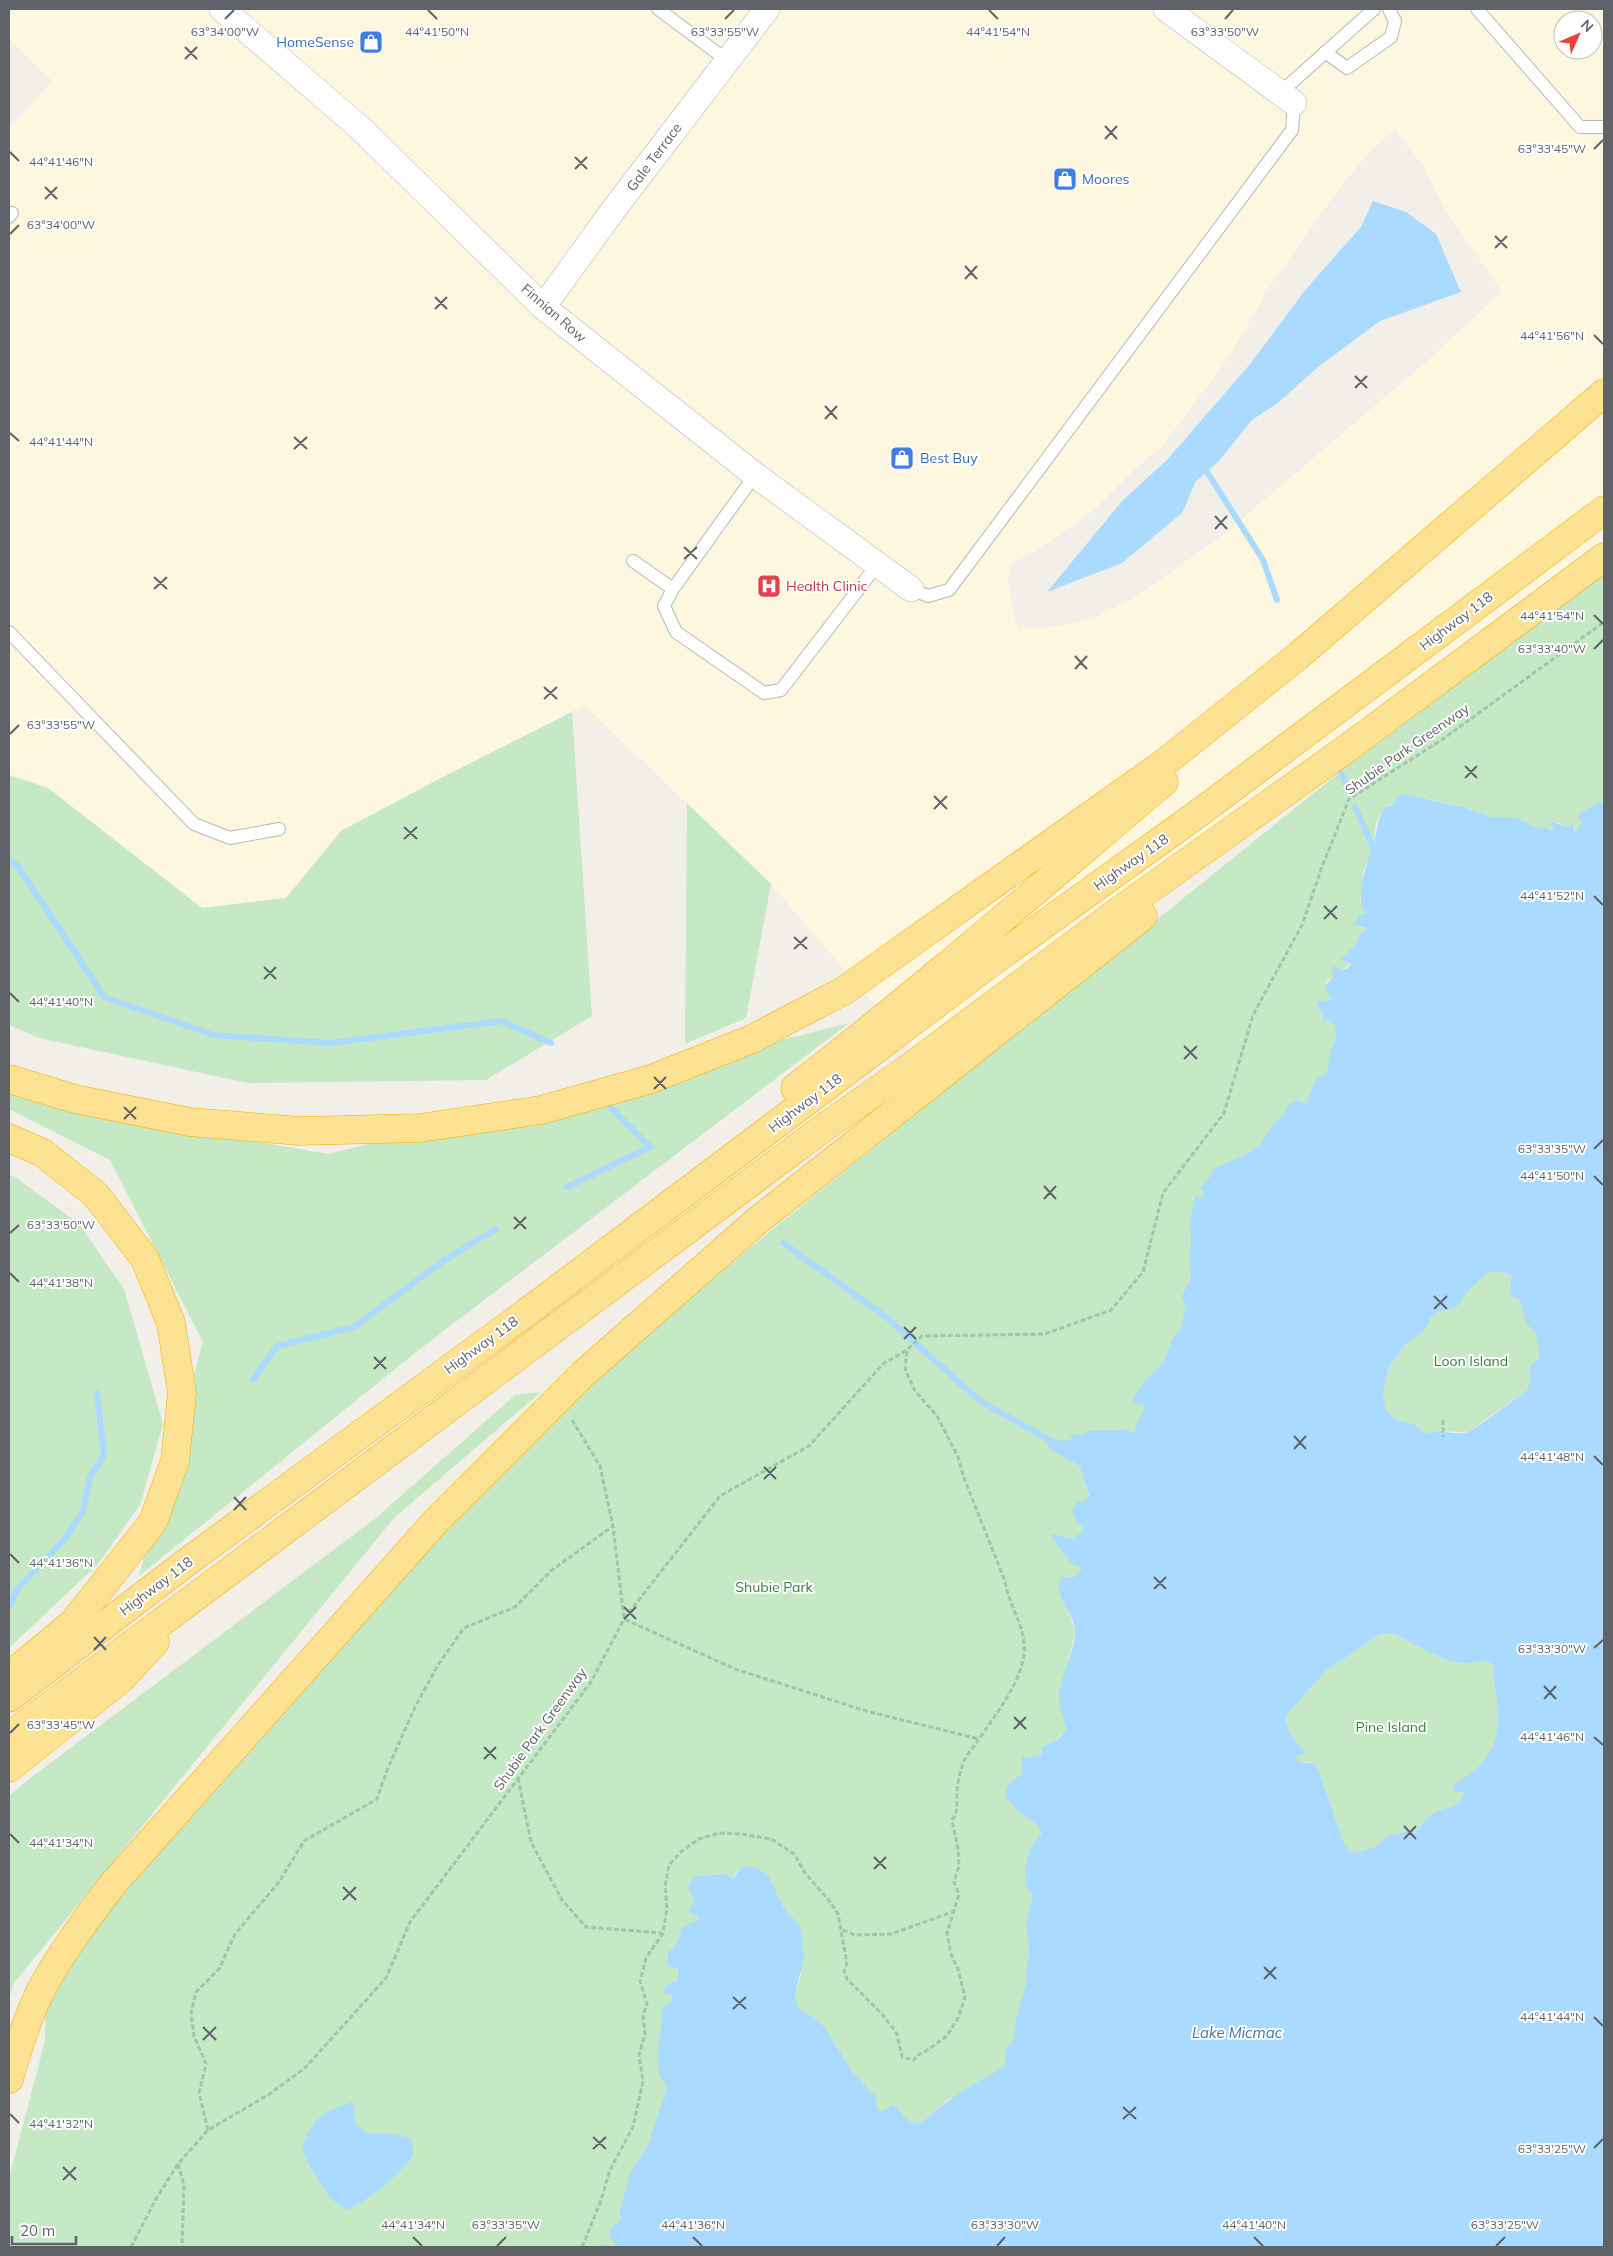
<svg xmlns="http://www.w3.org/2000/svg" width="1613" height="2256" viewBox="0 0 1613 2256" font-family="Mulish,sans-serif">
<rect width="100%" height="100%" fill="#f1efe8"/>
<path fill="#fef7e0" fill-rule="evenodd" d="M9 9H1604V540L913 1049 771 884 584 705 341 831 286 898 202 908 48 788 9 775V128L53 81 9 40ZM1563 20H1593V50H1563ZM1395 130 1422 164 1445 209 1502 292 1425 363 1223 535 1137 596 1096 616 1062 626 1018 629 1014 616 1008 579 1011 564 1043 546 1094 510 1137 467 1161 448 1228 358 1270 286 1341 186 1374 147Z"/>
<g fill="#c5e8c5">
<path d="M1604 559V801C1589 806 1585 823 1576 834L1573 832 1575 825 1568 827 1556 822 1552 831 1537 829 1516 817H1491L1466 808 1425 798 1395 802 1384 808 1376 823 1373 847 1363 872V884L1360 901 1366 914 1356 927 1361 926 1366 930 1359 935 1355 945 1340 960 1351 963 1325 983 1331 998 1321 1011 1322 1018 1330 1021 1335 1026 1336 1039 1331 1049 1327 1074 1316 1079 1306 1104 1202 1396 1084 1482 1088 1492 1090 1538 1080 1567 1083 1568 1068 1611 1075 1631 1059 1702 1065 1718 1066 1730 1017 1777 1020 1813 1037 1825 1042 1833 1031 1846 1033 1895 1027 1919 1029 1950 1027 1962 1028 1990 1017 2019 1013 2041 1005 2050V2065L995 2074 992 2083 949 2099 919 2124 915 2125 880 2112 797 2010 795 1995 801 1975 788 1912 736 1872 733 1878 725 1874 704 1875 692 1913 697 1915 699 1920 676 1968 678 1976 669 2099 614 2241 616 2245 614 2247 605 2245 603 2247H10L9 2178 45 2041 46 1986 94 1901 498 1451Z"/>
<path d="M572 712 592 1016 486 1080 248 1083 39 1038 9 1025V775L48 788 202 908 286 898 341 831 437 780Z"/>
<path d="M687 803 771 884 746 1018 685 1044Z"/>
<path d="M849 1023 416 1352 139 1576 203 1342 110 1160 9 1109V1091L45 1105 328 1154Z"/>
<path d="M9 1175 15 1177 79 1224 124 1289 163 1424 140 1505 98 1564 9 1648Z"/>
<path d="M1495 1271C1520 1275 1507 1278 1511 1296L1520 1300 1523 1305 1536 1335 1540 1356C1524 1371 1535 1376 1527 1390L1468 1432 1435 1431 1426 1434 1409 1423 1395 1419 1386 1409 1383 1392 1389 1367 1407 1343 1431 1317 1438 1312 1458 1306 1467 1292 1487 1273Z"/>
<path d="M541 1392 394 1518 14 1983 9 2000V1796L29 1779 376 1518 515 1395Z"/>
<path d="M1389 1633 1411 1641 1444 1659 1470 1663 1486 1660 1495 1667C1492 1679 1495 1689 1497 1702 1504 1744 1487 1766 1451 1786L1455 1792H1465C1459 1810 1446 1806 1434 1813 1425 1817 1420 1826 1414 1833L1409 1831 1389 1835 1376 1847 1357 1853 1349 1850 1344 1844 1318 1769 1310 1762H1299L1296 1760V1756L1304 1751 1291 1735 1285 1719 1288 1713 1327 1670 1379 1635Z"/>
</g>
<g fill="#aadaff" fill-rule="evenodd">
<path d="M1373 201 1406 212 1436 234 1461 292 1380 321 1318 367 1279 402 1252 420 1218 462 1196 481 1182 513 1122 563 1047 592 1123 500 1167 460 1251 363 1306 289 1361 227Z"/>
<path d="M1405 794 1466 808 1491 817H1516L1537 828 1544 827 1552 831 1554 828 1550 824 1552 822 1568 827 1574 823 1573 831 1576 834 1578 827 1583 823 1578 817 1579 813 1604 801V2247H601L603 2244 614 2247 616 2245 610 2236V2229L621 2220 620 2209 631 2171 647 2148 667 2088C666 2082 661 2080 660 2075 655 2053 662 2030 662 2008 667 2003 674 2003 672 1995L664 1993C663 1985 670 1983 677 1981L678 1972 676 1968 668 1966V1952C678 1947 679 1937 682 1927L699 1920 697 1915 690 1913 689 1911C698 1897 692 1900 688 1887L692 1879 695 1876 725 1874 733 1878 743 1866 757 1868 768 1875 783 1907 800 1926 804 1957 795 1995 797 2005 801 2011 815 2018 824 2027 852 2071 875 2096 877 2108 880 2112 893 2105C901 2112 907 2124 919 2124 935 2111 951 2098 969 2087 981 2079 994 2075 1005 2065V2050L1013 2041 1017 2016 1027 1982 1026 1971 1029 1950 1026 1922 1033 1895 1026 1887 1025 1869 1031 1846 1042 1833 1037 1825 1020 1813 1006 1797C1006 1779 1014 1783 1022 1772V1755L1027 1758 1042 1754 1041 1748 1058 1739 1066 1730C1065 1719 1059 1708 1059 1700 1058 1680 1075 1653 1075 1631 1074 1611 1052 1597 1061 1577L1073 1578 1083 1568C1079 1567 1075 1565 1072 1563 1070 1562 1050 1537 1050 1535L1054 1534 1072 1539 1082 1532 1083 1526 1076 1522 1072 1510 1077 1502 1085 1501 1089 1496 1080 1466 1050 1449 1047 1444C1055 1437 1066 1443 1074 1439L1068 1434 1081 1435C1093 1426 1110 1433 1125 1429L1132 1433 1135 1431C1136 1420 1146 1413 1143 1403L1132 1404V1401L1143 1384 1164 1361 1174 1336 1180 1331 1186 1306 1182 1296 1190 1280 1191 1273 1189 1263 1191 1240 1190 1223 1195 1197 1197 1195 1198 1198 1201 1199 1205 1193 1200 1187 1211 1176 1213 1170C1228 1160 1247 1158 1260 1144 1266 1138 1268 1131 1273 1124 1276 1120 1282 1118 1284 1114 1288 1107 1289 1103 1297 1100L1306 1104 1316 1079 1327 1073 1331 1049 1336 1039 1335 1026 1330 1021 1323 1020 1321 1011 1316 1005 1319 1001H1328L1331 998 1325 986 1333 977 1332 968 1335 966 1341 970 1348 968 1351 963 1340 960 1355 945 1359 935 1366 930 1364 927 1353 925 1360 915 1366 914C1354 901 1366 864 1372 848 1377 833 1376 824 1384 808L1393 804 1398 795ZM1495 1271C1522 1275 1506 1279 1511 1296L1520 1300 1526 1322 1536 1335 1540 1356 1530 1367V1382L1527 1390C1518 1397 1472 1432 1465 1433 1452 1435 1438 1428 1426 1434L1415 1425 1395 1419 1386 1409 1383 1392 1389 1367 1407 1343 1425 1330 1431 1317 1438 1312 1458 1306 1467 1292 1487 1273ZM1389 1633C1417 1641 1439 1664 1470 1663 1480 1662 1487 1657 1494 1667 1492 1679 1496 1689 1497 1702 1503 1744 1487 1766 1451 1786L1455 1792H1465C1459 1810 1446 1806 1434 1813 1425 1817 1420 1826 1414 1833L1409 1831 1389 1835 1375 1847 1357 1853 1349 1850 1344 1844 1317 1766C1310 1760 1303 1765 1297 1760L1296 1756 1304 1754V1751L1291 1735 1285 1719 1288 1713 1327 1670 1379 1635Z"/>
<path d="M353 2102 356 2124 368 2134 388 2133 412 2139 413 2156C393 2181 375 2195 347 2210L330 2198 311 2169 302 2149C312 2118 322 2112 353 2102Z"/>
</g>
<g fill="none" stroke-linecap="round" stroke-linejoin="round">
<g stroke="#aadaff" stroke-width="6">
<path d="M1207 472 1263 560 1277 600"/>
<path d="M1341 772 1348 789"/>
<path d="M1355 807 1373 847"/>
<path d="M9 860 18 866 104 997 213 1035 330 1043 502 1021 551 1043"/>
<path d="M567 1187 650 1147 610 1107"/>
<path d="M783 1243 885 1316 980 1401 1057 1444"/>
<path d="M253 1380 277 1346 354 1327 446 1259 496 1229"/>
<path d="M9 1607 18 1588 64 1540 83 1512 90 1477 104 1455 97 1393"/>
</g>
<g stroke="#b5b8bc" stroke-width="14">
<g id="service">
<path d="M658 9 728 61"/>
<path d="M1477 9 1580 127H1604"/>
<path d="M1325 52 1347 68 1391 37 1395 21 1389 9"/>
<path d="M1281 92 1374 9"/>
<path d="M9 217 12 213"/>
<path d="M755 475 673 589 664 606 676 632 764 693 781 690 877 565"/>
<path d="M633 561 673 589"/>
<path d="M911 589 928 596 949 590 1292 130 1294 103"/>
<path d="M9 632 194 824 230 838 279 829"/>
</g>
</g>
<g stroke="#b5b8bc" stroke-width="26">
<g id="minor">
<path d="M222 9 359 127 543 307 755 475 911 589"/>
<path d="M1166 9 1294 103"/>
<path d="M543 307 614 209 767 9"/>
</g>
</g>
<g stroke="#f9ab00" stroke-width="29">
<g id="motorway">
<path d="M9 1079 75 1099 190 1122 300 1131 420 1128 541 1110 651 1079 752 1039 845 990 1164 763 1298 656 1604 393"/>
<path d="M795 1088C921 990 1042 885 1164 782"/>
<path d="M9 1138 43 1153 96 1195 145 1259 171 1323 182 1393 175 1461 153 1522 73 1623 13 1673"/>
<path d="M9 1698 187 1562 527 1312 989 964 1203 810 1604 510"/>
<path d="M9 1736 822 1129 906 1070 1116 913 1353 744 1604 557"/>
<path d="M9 1768 121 1679 155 1642"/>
<path d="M9 2079C18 2047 28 2015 43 1986 63 1950 88 1917 112 1885L436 1521 583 1374 757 1221 1143 916"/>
</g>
</g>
<g stroke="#9cc7a9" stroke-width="3" stroke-dasharray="5 2.5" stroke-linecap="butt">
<path d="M572 1420 600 1466 613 1526 624 1619 735 1669 866 1711 979 1739"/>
<path d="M1443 1420V1437"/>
<path d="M518 1778 531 1842 562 1900 586 1927 662 1933"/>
<path d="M843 1930 855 1935 891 1934 952 1912"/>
<path d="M208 2130 199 2093 206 2064 194 2036 191 2013 196 1992 219 1969 235 1934 279 1882 304 1841 377 1799 387 1770 415 1707 438 1665 464 1628 515 1607 552 1570 613 1526"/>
<path d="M178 2164 184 2185 182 2247"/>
<path d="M131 2247 156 2199 178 2164 208 2130 268 2095 305 2068 386 1978 410 1922 591 1682 624 1619 720 1496 809 1446 883 1364 907 1350 922 1336 1045 1334 1111 1310 1143 1272 1163 1193 1224 1113 1253 1015 1302 925 1322 867 1349 799 1443 739 1604 622"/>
<path d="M582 2247 600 2203 610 2170 633 2127 643 2081 639 2055 645 2034 643 2016 647 2004 640 1981 646 1958 663 1933 667 1908 665 1886 669 1865 682 1851 699 1839 719 1833 741 1834 771 1839 794 1854 805 1873 831 1903 838 1914 847 1963 844 1971 847 1979 883 2015 897 2034 902 2057 914 2060 916 2056 926 2051 947 2036 958 2018 965 1997 958 1969 951 1954 947 1933 959 1894 954 1882 959 1866 958 1849 952 1820C959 1811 956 1806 957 1795 957 1784 960 1771 964 1761 967 1754 973 1748 977 1742 994 1716 1028 1676 1024 1643 1022 1621 1008 1603 1005 1581L964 1478 958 1457 937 1416 915 1391 905 1369 907 1350"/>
</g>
<use href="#service" stroke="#fff" stroke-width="12"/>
<use href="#minor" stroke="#fff" stroke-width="25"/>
<use href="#motorway" stroke="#fde293" stroke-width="28"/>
</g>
<path fill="none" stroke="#5f6368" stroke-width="2" d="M428 10 437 19M989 10 998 19M225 19 234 10M725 19 734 10M1225 19 1233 10M185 47 197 59M185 59 197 47M1105 126 1117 139M1105 139 1117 126M1594 149 1603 140M10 152 19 161M575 157 587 169M575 169 587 157M45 187 57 199M45 199 57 187M10 234 19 225M1495 236 1507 248M1495 248 1507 236M965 266 977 279M965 279 977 266M435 297 447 309M435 309 447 297M1594 335 1603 344M1355 376 1367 388M1355 388 1367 376M825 406 837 419M825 419 837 406M10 433 19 441M294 437 307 449M294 449 307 437M1215 516 1227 529M1215 529 1227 516M684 547 697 559M684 559 697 547M154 577 167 589M154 589 167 577M1594 615 1603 624M1594 649 1603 640M1075 656 1087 669M1075 669 1087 656M544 687 557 699M544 699 557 687M10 734 19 725M1465 766 1477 778M1465 778 1477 766M934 796 947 809M934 809 947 796M404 827 417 839M404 839 417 827M1594 896 1603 905M1324 906 1337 919M1324 919 1337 906M794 937 807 949M794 949 807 937M264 967 276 979M264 979 276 967M10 993 19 1002M1184 1046 1197 1059M1184 1059 1197 1046M654 1077 666 1089M654 1089 666 1077M124 1107 136 1119M124 1119 136 1107M1594 1149 1603 1140M1594 1176 1603 1185M1044 1186 1056 1199M1044 1199 1056 1186M514 1217 526 1229M514 1229 526 1217M10 1233 19 1225M10 1273 19 1282M1434 1296 1447 1309M1434 1309 1447 1296M904 1327 916 1339M904 1339 916 1327M374 1357 386 1369M374 1369 386 1357M1294 1436 1306 1449M1294 1449 1306 1436M1594 1456 1603 1465M764 1467 776 1479M764 1479 776 1467M234 1497 246 1510M234 1510 246 1497M10 1554 19 1563M1154 1577 1166 1589M1154 1589 1166 1577M624 1607 636 1619M624 1619 636 1607M94 1637 106 1650M1594 1648 1603 1640M94 1650 106 1637M1544 1686 1556 1699M1544 1699 1556 1686M1014 1717 1026 1729M1014 1729 1026 1717M10 1733 19 1724M1594 1737 1603 1745M484 1747 496 1759M484 1759 496 1747M1404 1826 1416 1839M10 1834 19 1843M1404 1839 1416 1826M874 1857 886 1869M874 1869 886 1857M343 1887 356 1900M343 1900 356 1887M1264 1967 1276 1979M1264 1979 1276 1967M733 1997 746 2009M733 2009 746 1997M1594 2017 1603 2026M203 2027 216 2040M203 2040 216 2027M1123 2107 1136 2119M10 2114 19 2123M1123 2119 1136 2107M593 2137 606 2149M1594 2148 1603 2139M593 2149 606 2137M63 2167 76 2180M63 2180 76 2167M413 2237 422 2246M693 2237 702 2246M1254 2237 1263 2246M497 2246 506 2237M997 2246 1005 2237M1496 2246 1505 2237"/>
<defs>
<g id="shop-square" transform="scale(1.25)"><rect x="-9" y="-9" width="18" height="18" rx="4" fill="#3f7fe0" stroke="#fff"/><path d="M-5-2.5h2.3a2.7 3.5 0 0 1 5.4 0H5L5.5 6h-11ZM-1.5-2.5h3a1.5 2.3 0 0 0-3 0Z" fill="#fff"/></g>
<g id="hospital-square" transform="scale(1.25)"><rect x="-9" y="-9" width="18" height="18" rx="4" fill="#e0444e" stroke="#fff"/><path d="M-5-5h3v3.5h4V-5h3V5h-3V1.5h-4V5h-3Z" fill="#fff"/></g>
</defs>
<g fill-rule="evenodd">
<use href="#shop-square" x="371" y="42"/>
<use href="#shop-square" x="1065" y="179"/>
<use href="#shop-square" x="902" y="458"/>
<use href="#hospital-square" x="769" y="586"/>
</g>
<g text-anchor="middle" stroke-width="4" stroke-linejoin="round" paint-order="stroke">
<g font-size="14" fill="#366cbe" stroke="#fff" text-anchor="start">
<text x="354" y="47" text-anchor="end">HomeSense</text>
<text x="1082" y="184">Moores</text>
<text x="920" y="463">Best Buy</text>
</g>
<g font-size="14" fill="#5f6368" stroke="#fff">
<text transform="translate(654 157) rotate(-53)" y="5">Gale Terrace</text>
<text transform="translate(554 313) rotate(41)" y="5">Finnian Row</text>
<text transform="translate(1456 621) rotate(-37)" y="5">Highway 118</text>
<text transform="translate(1407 749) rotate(-35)" y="5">Shubie Park Greenway</text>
<text transform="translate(1131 862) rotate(-35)" y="5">Highway 118</text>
<text transform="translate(805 1103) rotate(-37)" y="5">Highway 118</text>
<text transform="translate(481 1345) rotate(-36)" y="5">Highway 118</text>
<text transform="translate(156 1586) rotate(-37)" y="5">Highway 118</text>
<text transform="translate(540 1729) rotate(-54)" y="5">Shubie Park Greenway</text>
</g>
<g font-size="14" fill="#be3a42" stroke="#fff" text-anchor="start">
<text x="786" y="591">Health Clinic</text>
</g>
<g font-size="14" fill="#348238" stroke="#fff">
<text x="1471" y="1366">Loon Island</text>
<text x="774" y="1592">Shubie Park</text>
<text x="1391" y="1732">Pine Island</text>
</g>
<g font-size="15" font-style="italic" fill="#4174aa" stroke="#fff">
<text x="1237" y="2038">Lake Micmac</text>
</g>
</g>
<g font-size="12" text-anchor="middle" fill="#5f6368" stroke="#fff" stroke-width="4" stroke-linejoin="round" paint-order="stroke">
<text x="225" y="36">63°34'00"W</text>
<text x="437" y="36">44°41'50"N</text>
<text x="725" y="36">63°33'55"W</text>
<text x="998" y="36">44°41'54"N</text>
<text x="1225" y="36">63°33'50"W</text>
<text x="1552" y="153">63°33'45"W</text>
<text x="61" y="166">44°41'46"N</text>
<text x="61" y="229">63°34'00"W</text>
<text x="1552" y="340">44°41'56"N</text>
<text x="61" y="446">44°41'44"N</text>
<text x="1552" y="620">44°41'54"N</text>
<text x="1552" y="653">63°33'40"W</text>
<text x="61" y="729">63°33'55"W</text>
<text x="1552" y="900">44°41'52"N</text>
<text x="61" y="1006">44°41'40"N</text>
<text x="1552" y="1153">63°33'35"W</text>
<text x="1552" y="1180">44°41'50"N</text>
<text x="61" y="1229">63°33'50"W</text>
<text x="61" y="1287">44°41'38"N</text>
<text x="1552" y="1461">44°41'48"N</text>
<text x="61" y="1567">44°41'36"N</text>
<text x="1552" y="1653">63°33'30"W</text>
<text x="61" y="1729">63°33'45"W</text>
<text x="1552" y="1741">44°41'46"N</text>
<text x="61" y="1847">44°41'34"N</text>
<text x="1552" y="2021">44°41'44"N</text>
<text x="61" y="2128">44°41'32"N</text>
<text x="1552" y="2153">63°33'25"W</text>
<text x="413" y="2229">44°41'34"N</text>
<text x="506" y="2229">63°33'35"W</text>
<text x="693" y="2229">44°41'36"N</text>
<text x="1005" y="2229">63°33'30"W</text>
<text x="1254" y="2229">44°41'40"N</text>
<text x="1505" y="2229">63°33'25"W</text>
</g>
<rect width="1613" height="2256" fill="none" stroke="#5f6368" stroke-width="20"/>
<g transform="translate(1578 35) rotate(45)"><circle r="24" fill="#ffffff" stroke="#bfc1c3"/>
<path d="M0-4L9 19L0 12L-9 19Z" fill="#ea4335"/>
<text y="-8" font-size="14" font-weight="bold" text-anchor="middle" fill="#5f6368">N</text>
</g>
<path d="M12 2236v8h64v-8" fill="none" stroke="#5f6368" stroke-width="2.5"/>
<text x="20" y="2236" font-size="15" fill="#5f6368" stroke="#ffffff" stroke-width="4" paint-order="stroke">20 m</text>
</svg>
